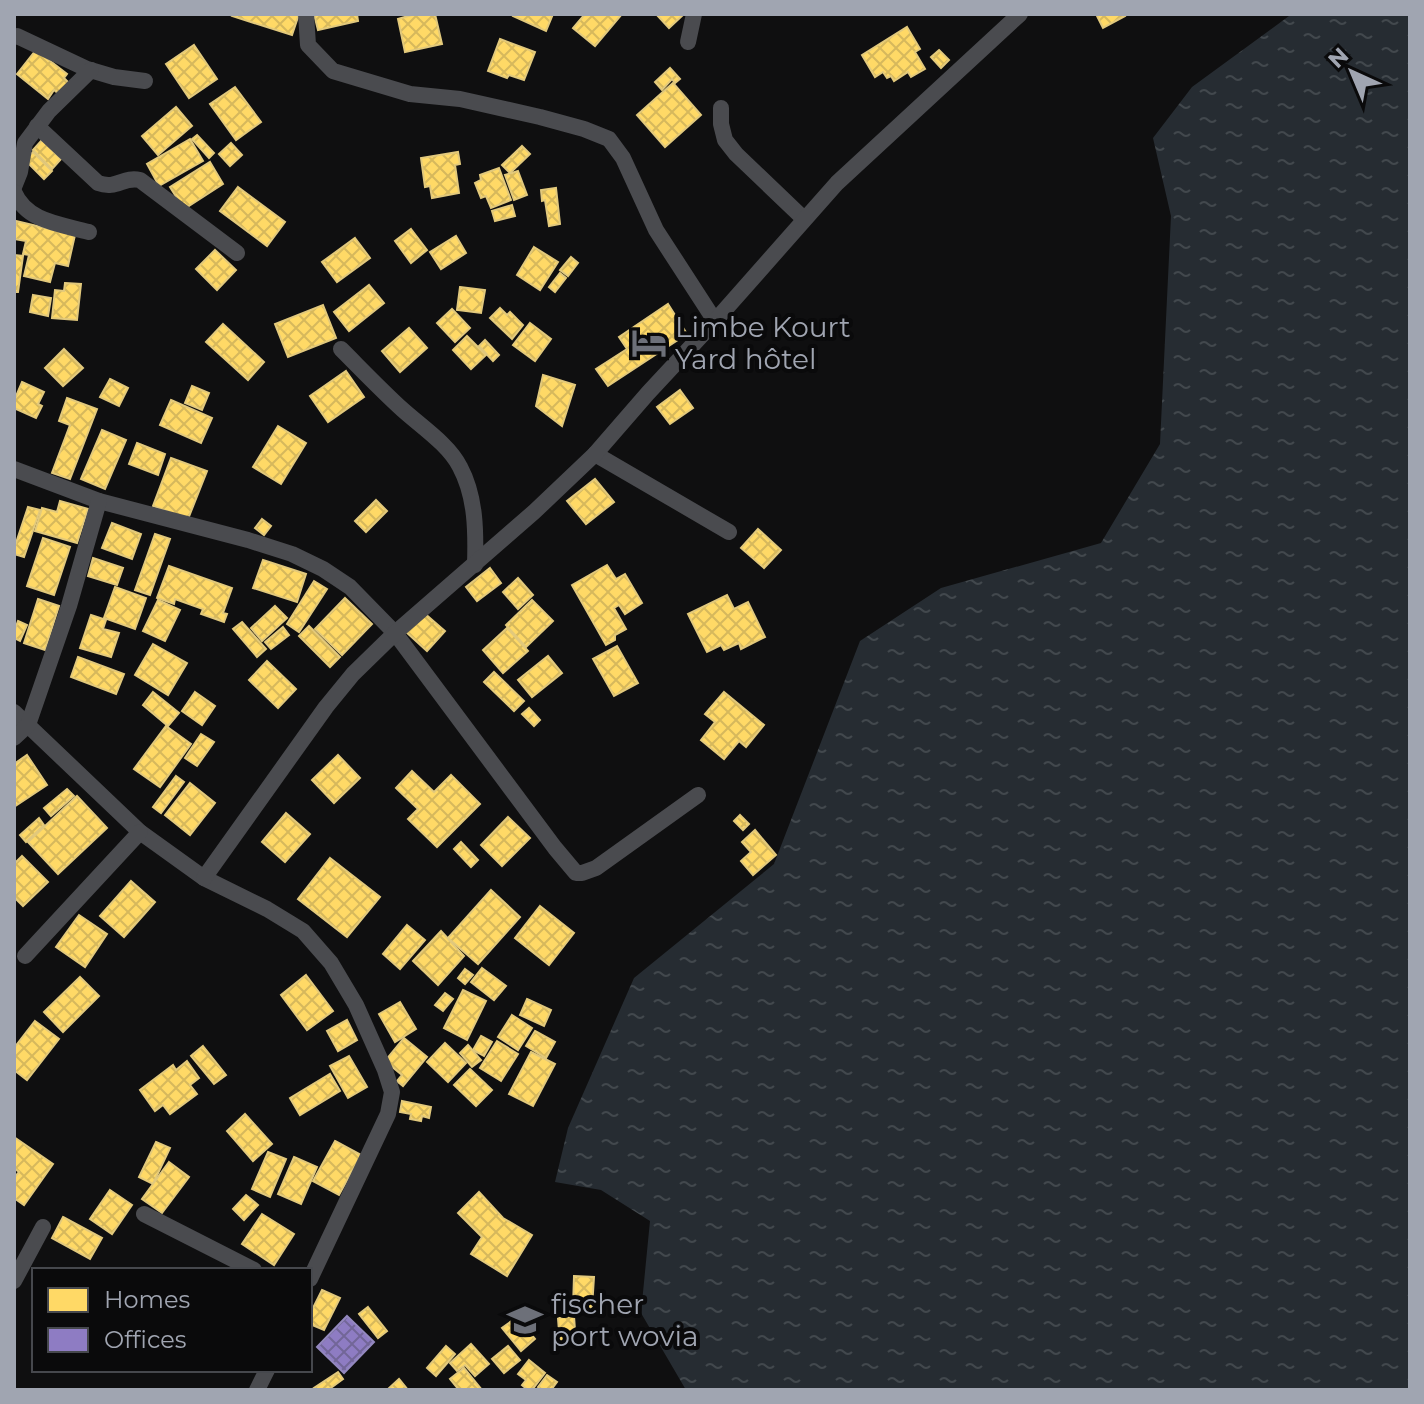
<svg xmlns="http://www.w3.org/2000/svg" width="1424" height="1404" viewBox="0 0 1424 1404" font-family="Montserrat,sans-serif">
<defs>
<pattern id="water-ripples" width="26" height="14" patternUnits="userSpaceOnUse" patternTransform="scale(2)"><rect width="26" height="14" fill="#262c32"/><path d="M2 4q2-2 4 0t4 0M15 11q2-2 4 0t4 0" fill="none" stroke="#42484d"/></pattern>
<pattern id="homes-cross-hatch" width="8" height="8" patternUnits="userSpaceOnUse" patternTransform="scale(2)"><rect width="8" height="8" fill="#ffd966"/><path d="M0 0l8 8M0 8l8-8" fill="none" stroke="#d6b85c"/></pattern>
<pattern id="offices-cross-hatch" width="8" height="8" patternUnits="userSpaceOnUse" patternTransform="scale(2)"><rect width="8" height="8" fill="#8e7cc3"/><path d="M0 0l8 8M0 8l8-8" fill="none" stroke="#726698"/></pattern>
</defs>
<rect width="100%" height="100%" fill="#0f0f10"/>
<path fill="url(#water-ripples)" d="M1302 14H1410V1390H686L641 1313 650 1221 601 1190 555 1182 568 1128 634 978 774 864 860 641 941 588 1101 543 1160 444 1171 216 1153 138 1192 87 1289 16Z"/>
<g fill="url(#homes-cross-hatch)" stroke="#e2c97c" stroke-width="2">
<path d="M233 14H299L292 35 232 16Z"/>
<path d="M314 14H357L358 21 318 30Z"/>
<path d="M415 14H435L442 44 405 52 398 19Z"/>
<path d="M514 14H553L546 31 513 16Z"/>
<path d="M585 14H622L595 46 573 28Z"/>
<path d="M656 14H684L669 28Z"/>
<path d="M1096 14H1124L1125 16 1103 28Z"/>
<path d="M907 27 920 49 915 52 925 69 911 77 908 72 894 81 891 76 887 78 883 72 875 77 862 55Z"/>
<path d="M500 39 535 52 524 80 509 75 507 78 488 71Z"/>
<path d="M194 45 217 79 189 98 166 64Z"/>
<path d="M36 50 67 74 64 78 69 83 60 95 54 90 48 99 17 74Z"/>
<path d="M939 50 949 60 941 68 931 57Z"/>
<path d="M670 68 680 79 675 83 672 79 662 90 655 82Z"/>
<path d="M673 83 701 115 665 147 637 115Z"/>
<path d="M235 87 261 122 236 140 210 104Z"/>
<path d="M176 107 192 126 158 155 142 136Z"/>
<path d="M197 135 214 153 209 158 192 139Z"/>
<path d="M190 139 203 161 159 186 147 164Z"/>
<path d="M42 140 61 159 52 169 33 150Z"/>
<path d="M231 143 242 155 230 166 219 154Z"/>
<path d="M522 146 530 154 510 173 502 165Z"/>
<path d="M33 152 52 171 44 179 25 160Z"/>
<path d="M458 152 460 164 455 165 459 193 432 198 430 186 425 187 421 158Z"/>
<path d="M210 162 223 184 184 209 170 187Z"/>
<path d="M499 168 511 200 491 208 486 196 481 198 475 183 481 180 480 175Z"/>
<path d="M518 171 527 195 514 200 505 175Z"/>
<path d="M238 187 285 222 267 246 220 211Z"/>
<path d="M556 188 560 224 549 226 545 200 542 201 541 190Z"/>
<path d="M512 205 515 216 495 221 492 211Z"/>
<path d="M16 221 75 235 68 266 55 263 50 282 24 276 29 255 23 254 26 241 14 239Z"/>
<path d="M411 229 427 250 411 263 395 241Z"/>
<path d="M456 236 466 253 441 269 430 252Z"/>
<path d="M355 238 370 258 337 282 322 262Z"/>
<path d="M534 247 558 262 540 290 517 275Z"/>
<path d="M215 250 236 270 217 290 196 269Z"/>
<path d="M14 255 23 256 18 292H14Z"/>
<path d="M571 257 578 263 568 276 560 270Z"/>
<path d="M560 273 566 278 555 292 549 287Z"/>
<path d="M65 283 81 284 77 320 52 318 55 290 64 291Z"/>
<path d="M369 285 384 303 349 331 334 312Z"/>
<path d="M460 287 485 290 481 313 457 310Z"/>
<path d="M33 295 51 298 48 316 30 312Z"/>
<path d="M668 304 687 334 608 386 596 369 627 349 619 337Z"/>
<path d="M323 305 336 338 288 357 275 324Z"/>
<path d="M500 308 507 315 510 312 523 325 512 339 490 318Z"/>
<path d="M452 309 470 328 455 342 437 323Z"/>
<path d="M530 323 551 339 535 361 513 345Z"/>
<path d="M223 324 264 362 248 380 206 342Z"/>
<path d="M409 328 427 348 400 372 382 351Z"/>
<path d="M467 336 486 355 471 369 453 350Z"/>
<path d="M485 340 499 355 493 361 479 346Z"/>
<path d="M64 349 83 368 63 386 45 368Z"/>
<path d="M346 371 364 397 328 422 310 396Z"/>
<path d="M543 375 575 385 562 426 536 406Z"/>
<path d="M110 379 128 388 119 406 100 397Z"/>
<path d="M22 382 44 392 38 404 42 406 36 418 14 408V401Z"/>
<path d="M192 386 209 393 202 410 185 403Z"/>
<path d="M680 390 693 408 670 424 657 407Z"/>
<path d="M67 398 97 409 70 479 52 473 70 425 59 421Z"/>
<path d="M171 400 212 418 201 443 160 425Z"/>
<path d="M278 426 306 443 281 484 253 467Z"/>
<path d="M102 430 126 440 105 489 81 479Z"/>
<path d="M137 443 165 454 158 475 129 464Z"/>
<path d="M171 458 207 471 188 519 153 506Z"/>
<path d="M595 479 614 502 586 524 567 501Z"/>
<path d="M376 500 387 511 366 532 355 521Z"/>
<path d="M60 501 88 509 77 543 35 531 42 508 57 512Z"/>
<path d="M28 507 40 510 24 557 14 554V549Z"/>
<path d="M262 519 271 526 264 535 255 528Z"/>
<path d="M112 523 141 534 132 559 102 548Z"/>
<path d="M758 529 781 550 764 568 741 548Z"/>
<path d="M155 534 170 539 150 595 135 590Z"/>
<path d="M43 538 70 547 54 595 27 586Z"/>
<path d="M93 558 123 568 117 585 88 576Z"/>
<path d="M263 560 306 574 297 602 253 588Z"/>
<path d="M607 565 616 579 625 574 642 603 625 614 619 605 614 608 626 629 615 635V640L606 645 572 585Z"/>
<path d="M169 566 232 588 223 613 227 614 224 622 201 614 203 609 175 599 174 604 157 598Z"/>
<path d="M490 568 501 583 477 601 466 587Z"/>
<path d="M518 578 533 595 518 609 503 592Z"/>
<path d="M314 581 327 589 299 632 287 624Z"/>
<path d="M115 587 146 598 135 629 104 618Z"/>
<path d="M727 595 734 609 748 602 765 637 741 649 739 643 724 650 721 645 707 652 688 614Z"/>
<path d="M345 598 372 624 342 655 315 629Z"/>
<path d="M38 599 59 606 45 650 24 643Z"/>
<path d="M158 600 180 610 165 641 143 631Z"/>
<path d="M532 600 553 621 526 647 506 625Z"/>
<path d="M275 606 287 618 262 641 251 628Z"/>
<path d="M423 612 445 631 427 651 406 632Z"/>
<path d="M91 615 106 620 103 629 119 633 111 657 80 648Z"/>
<path d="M18 621 27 625 20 641 14 638V632Z"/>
<path d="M242 622 266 649 257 657 233 629Z"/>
<path d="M309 626 340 657 330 667 299 636Z"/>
<path d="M283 627 289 635 271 649 265 642Z"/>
<path d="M507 628 528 651 503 673 483 650Z"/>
<path d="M153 644 187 663 168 695 135 675Z"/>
<path d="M617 646 638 683 614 696 593 659Z"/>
<path d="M548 656 562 673 532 697 518 680Z"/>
<path d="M78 657 124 674 116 694 71 677Z"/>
<path d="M267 661 296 689 278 708 249 680Z"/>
<path d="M494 672 524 701 514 711 484 682Z"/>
<path d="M153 692 179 713 168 726 143 705Z"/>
<path d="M195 692 215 706 202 725 182 711Z"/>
<path d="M724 692 764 725 746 747 739 741 724 759 701 740 715 722 705 714Z"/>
<path d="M529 708 540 720 534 726 522 714Z"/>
<path d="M166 726 191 744 160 787 134 769Z"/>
<path d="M201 734 214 742 197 766 185 758Z"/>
<path d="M27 755 47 785 14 807V764Z"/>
<path d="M338 755 360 778 334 803 312 780Z"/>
<path d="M412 771 434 792 451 775 480 804 437 847 408 819 418 809 396 788Z"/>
<path d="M176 776 184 782 161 813 153 807Z"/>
<path d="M190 783 215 803 190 835 165 815Z"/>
<path d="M67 789 74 796 51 816 44 808Z"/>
<path d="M77 796 107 828 58 874 28 842Z"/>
<path d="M286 813 310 834 285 862 262 842Z"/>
<path d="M740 815 749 824 743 830 734 821Z"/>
<path d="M508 817 530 838 502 866 481 845Z"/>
<path d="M39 818 44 825 26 842 20 835Z"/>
<path d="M755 830 776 855 753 875 741 861 751 852 742 842Z"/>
<path d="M461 842 478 860 471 867 454 849Z"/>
<path d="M22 856 48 882 23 906 14 897V864Z"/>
<path d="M330 858 380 897 347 937 298 899Z"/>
<path d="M131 881 155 902 124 937 100 916Z"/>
<path d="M491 890 520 917 478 964 448 938Z"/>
<path d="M540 906 574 933 549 965 515 938Z"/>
<path d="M79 915 107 934 85 967 56 947Z"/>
<path d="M407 925 425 940 400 969 383 954Z"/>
<path d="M441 931 464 956 438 985 413 961Z"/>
<path d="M482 968 506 986 494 1000 471 982Z"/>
<path d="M465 969 473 975 465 984 458 978Z"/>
<path d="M306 975 333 1011 307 1030 281 995Z"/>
<path d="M80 977 99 996 63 1032 44 1012Z"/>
<path d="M463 990 486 1001 467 1040 444 1028Z"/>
<path d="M445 993 453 999 443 1011 435 1005Z"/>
<path d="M527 999 551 1010 544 1026 520 1015Z"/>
<path d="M400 1002 416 1029 395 1042 379 1014Z"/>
<path d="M512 1015 532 1028 518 1050 498 1037Z"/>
<path d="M347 1020 357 1040 338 1051 327 1031Z"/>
<path d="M35 1021 59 1039 27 1080 14 1070V1048Z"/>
<path d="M535 1031 555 1042 546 1058 526 1046Z"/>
<path d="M481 1036 492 1042 484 1056 473 1050Z"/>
<path d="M404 1038 427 1057 403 1086 397 1081 402 1075 385 1061Z"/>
<path d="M497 1041 518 1054 501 1081 480 1068Z"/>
<path d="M445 1043 466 1063 448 1082 427 1062Z"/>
<path d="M468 1045 481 1060 472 1067 460 1053Z"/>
<path d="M203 1046 226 1075 214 1084 191 1056Z"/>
<path d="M531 1052 555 1064 533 1106 509 1094Z"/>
<path d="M349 1056 367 1087 348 1098 330 1066Z"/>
<path d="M187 1061 199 1078 190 1085 197 1094 170 1114 163 1105 155 1111 140 1090 173 1065 176 1070Z"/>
<path d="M470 1069 492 1090 476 1106 454 1085Z"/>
<path d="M330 1074 340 1091 300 1115 290 1098Z"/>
<path d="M402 1101 431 1107 429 1118 422 1116 421 1121 410 1119 411 1114 400 1112Z"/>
<path d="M245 1114 272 1144 253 1161 227 1131Z"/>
<path d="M14 1137 53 1164 24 1205 14 1198V1178L19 1172 14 1168Z"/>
<path d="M335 1141 361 1155 339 1195 313 1181Z"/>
<path d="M156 1142 170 1148 153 1184 139 1177Z"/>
<path d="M268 1152 286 1159 270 1197 252 1189Z"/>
<path d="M294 1157 317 1167 301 1204 278 1194Z"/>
<path d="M169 1162 189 1177 162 1213 142 1199Z"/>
<path d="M110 1190 132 1205 112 1234 90 1219Z"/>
<path d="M479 1192 503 1218 532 1235 507 1276 471 1254 482 1237 458 1213Z"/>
<path d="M246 1195 258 1205 244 1220 233 1209Z"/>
<path d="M262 1214 294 1234 274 1265 242 1244Z"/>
<path d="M63 1217 102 1238 90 1259 52 1238Z"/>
<path d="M574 1276 594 1277 592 1308 573 1307Z"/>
<path d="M322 1290 340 1298 324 1330 310 1324V1314Z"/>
<path d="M368 1307 387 1331 378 1338 359 1314Z"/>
<path d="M574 1316 576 1344 560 1345 558 1318Z"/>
<path d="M517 1317 535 1339 521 1351 502 1328Z"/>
<path d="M471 1344 489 1364 475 1376 465 1365 457 1371 450 1363Z"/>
<path d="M446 1346 455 1354 436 1376 427 1368Z"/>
<path d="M508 1346 520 1360 504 1373 492 1359Z"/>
<path d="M529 1360 545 1373 532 1390H528L522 1385 526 1380 518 1374Z"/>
<path d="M464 1368 482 1390H459L450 1379Z"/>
<path d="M338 1372 343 1379 328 1390H316L314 1388Z"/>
<path d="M547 1375 557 1382 551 1390H542L538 1387Z"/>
<path d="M399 1379 408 1390H387Z"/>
</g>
<path fill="url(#offices-cross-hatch)" stroke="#9388be" stroke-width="2" d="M347 1316 374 1342 344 1373 317 1347Z"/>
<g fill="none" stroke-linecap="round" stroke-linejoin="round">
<g stroke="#4a4b4f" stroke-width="16">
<path d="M306 14 308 45 333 71 410 94 460 99 540 117 584 129 609 139 623 158 656 230 715 321"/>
<path d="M14 37 17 36 87 69 114 77 145 81"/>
<path d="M688 42 694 14"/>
<path d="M721 108V124L725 140 736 154 804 219"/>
<path d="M37 126 98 183C117 190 123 176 140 180L237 253"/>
<path d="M14 187 20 172 25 143 49 111 91 70"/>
<path d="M14 192C27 222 60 224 89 232"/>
<path d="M341 349C362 370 382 391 403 410 422 427 449 445 460 467 476 497 476 532 475 565"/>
<path d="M595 454 729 532"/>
<path d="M14 469 99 501 248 540 292 554 323 569 350 587 395 633 555 848 576 873H582L596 868 698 795"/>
<path d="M14 712 140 832 204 878 267 909 303 931 331 963 356 1005 385 1070 392 1092 388 1114 310 1279"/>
<path d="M14 738 28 725 69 606 99 501"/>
<path d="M204 878 326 707 353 674 395 633 534 512 595 454 648 393 715 321 837 183 1020 14"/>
<path d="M25 956 140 832"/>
<path d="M144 1214 254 1270"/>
<path d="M14 1281 43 1227"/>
<path d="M257 1390 267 1370"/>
</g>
</g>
<defs>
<g id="hotel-bare" transform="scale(2.76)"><path d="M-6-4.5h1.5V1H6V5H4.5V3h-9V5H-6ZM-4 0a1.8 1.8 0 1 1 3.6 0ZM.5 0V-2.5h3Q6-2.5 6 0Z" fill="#6d7079" stroke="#0a0a0b" stroke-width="2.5" paint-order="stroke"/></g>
<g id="school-bare" transform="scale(2.76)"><path d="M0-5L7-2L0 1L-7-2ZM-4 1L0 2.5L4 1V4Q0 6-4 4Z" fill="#6d7079" stroke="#0a0a0b" stroke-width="2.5" paint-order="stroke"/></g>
</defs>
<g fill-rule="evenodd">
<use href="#hotel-bare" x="649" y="343"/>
<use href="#school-bare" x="525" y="1320"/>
</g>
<g text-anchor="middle" stroke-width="8" stroke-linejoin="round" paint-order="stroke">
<g font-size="28" fill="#a0a5b1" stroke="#0a0a0b" text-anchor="start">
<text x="675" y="337">Limbe Kourt<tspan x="675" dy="32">Yard hôtel</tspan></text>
<text x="551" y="1314">fischer<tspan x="551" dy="32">port wovia</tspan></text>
</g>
</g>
<rect width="1424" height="1404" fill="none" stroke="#a0a5b1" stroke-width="32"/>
<rect x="32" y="1268" width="280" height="104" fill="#0a0a0b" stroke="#46484d" stroke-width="2"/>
<rect x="48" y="1288" width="40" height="24" fill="#ffd966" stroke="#46484d" stroke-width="2"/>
<text x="104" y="1308" font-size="24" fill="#a0a5b1">Homes</text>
<rect x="48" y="1328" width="40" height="24" fill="#8e7cc3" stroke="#46484d" stroke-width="2"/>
<text x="104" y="1348" font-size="24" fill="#a0a5b1">Offices</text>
<g transform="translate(1352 72) rotate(316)" stroke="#0a0a0b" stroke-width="6" paint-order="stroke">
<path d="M0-6L14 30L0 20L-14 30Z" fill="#a0a5b1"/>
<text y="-12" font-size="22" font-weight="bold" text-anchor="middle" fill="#a0a5b1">N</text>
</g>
</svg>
